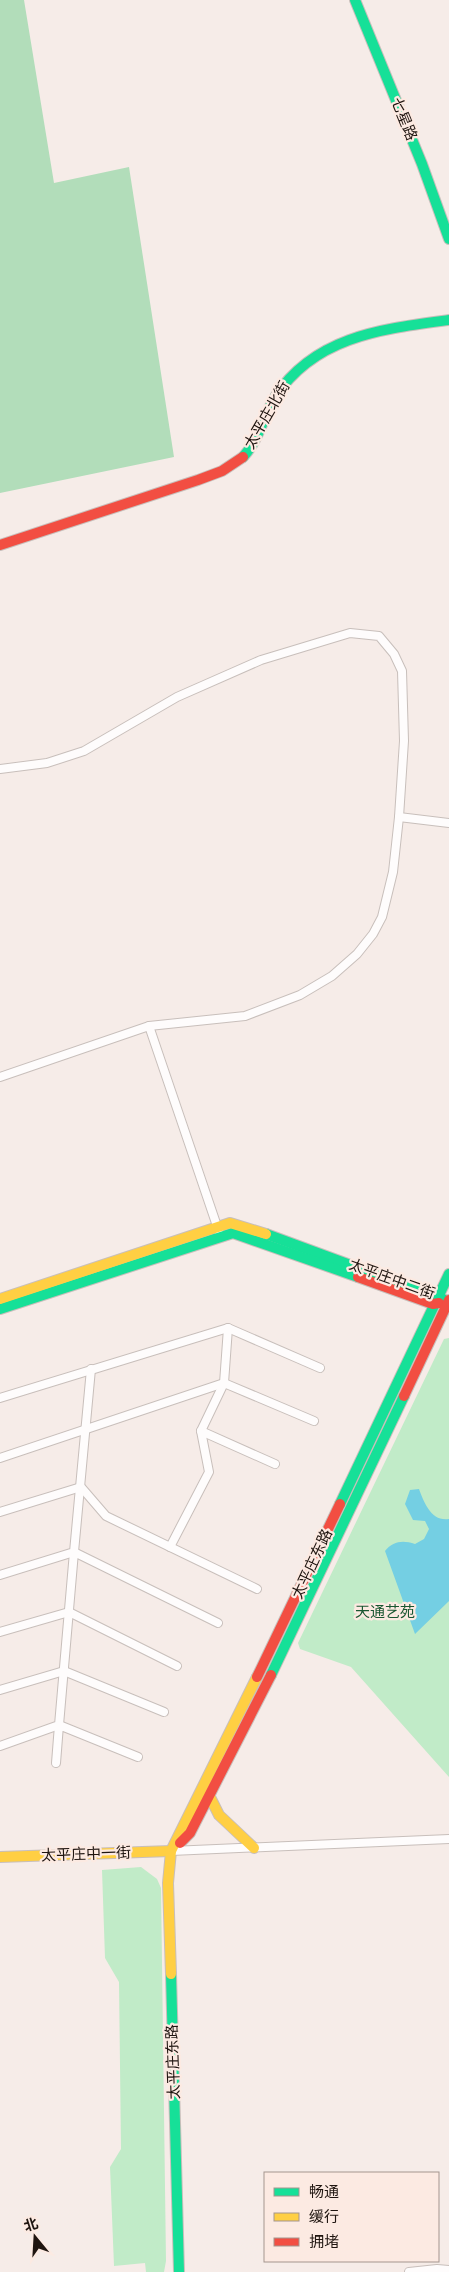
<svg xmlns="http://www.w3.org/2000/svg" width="449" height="2272" viewBox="0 0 449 2272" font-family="Overpass,'Noto Sans SC',sans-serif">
<rect width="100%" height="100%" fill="#f6ece8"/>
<g fill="#c1ebc8">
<path d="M449 1338V1777L351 1667 300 1649 298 1643 444 1339Z"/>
<path d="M141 1867 157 1879 161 1888 166 2261 164 2272H146L145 2263 114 2266 110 2167 121 2149 119 1982 105 1958 102 1870Z"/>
</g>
<path fill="#b2ddba" d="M0 0H24L54 183 129 167 174 457 0 493Z"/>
<path fill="#74cfe3" d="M419 1489C424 1503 432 1522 449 1519V1601L415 1634 385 1551C393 1541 403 1540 415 1544L424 1539 429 1529 425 1521 413 1520 405 1504 410 1490Z"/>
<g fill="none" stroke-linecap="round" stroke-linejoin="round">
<g stroke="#c8bfbb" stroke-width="10">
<g id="street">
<path d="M0 769 47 763 84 751 177 697 261 660 350 633 379 636 394 654 402 671 404 741 399 817 393 872 382 917 373 934 357 954 332 976 300 995 245 1016 149 1026 0 1077"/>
<path d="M399 817 449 823"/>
<path d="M149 1026 219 1232"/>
<path d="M228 1328 224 1383 201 1431 275 1464"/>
<path d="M0 1398 228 1328 320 1368"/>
<path d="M0 1458 224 1383 314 1421"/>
<path d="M0 1512 81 1487 106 1516 257 1589"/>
<path d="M170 1547 209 1472 201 1431"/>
<path d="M0 1575 74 1552 91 1369"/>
<path d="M0 1632 69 1612 177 1666"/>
<path d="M0 1690 64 1671 164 1712"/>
<path d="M0 1746 59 1725 74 1552 218 1623"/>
<path d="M56 1763 59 1725 138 1757"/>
<path d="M171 1851 449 1839"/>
<path d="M409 2272 437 2269 449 2270"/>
</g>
</g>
<g stroke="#c8bfbb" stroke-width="12">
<g id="fast">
<path d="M355 0 422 164 449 239"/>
<path d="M243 457C259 440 263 417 275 397 315 336 382 329 449 320"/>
<path d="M266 1234 443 1299"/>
<path d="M0 1309 233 1233 358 1277"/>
<path d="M340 1504 449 1274"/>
<path d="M271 1675 404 1396"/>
<path d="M171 1974 179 2272"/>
</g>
</g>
<g stroke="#c8bfbb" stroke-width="12">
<g id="slow">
<path d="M0 1299 230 1223 266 1234"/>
<path d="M209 1795 219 1815 254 1848"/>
<path d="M0 1857 171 1851"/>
<path d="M171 1974 168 1883 171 1851 257 1677"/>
</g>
</g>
<g stroke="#c8bfbb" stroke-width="12">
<g id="jam">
<path d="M0 545 198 480 222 471 243 457"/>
<path d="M358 1277 433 1304 439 1303"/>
<path d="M404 1396 449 1300"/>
<path d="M257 1677 340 1504"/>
<path d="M180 1843 190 1833 271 1675"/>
</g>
</g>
<use href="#street" stroke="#fefcfc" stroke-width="8"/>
<use href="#fast" stroke="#16e098" stroke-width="10"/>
<use href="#slow" stroke="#ffcf43" stroke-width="10"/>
<use href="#jam" stroke="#f24e42" stroke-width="10"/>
</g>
<g text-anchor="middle" stroke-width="4.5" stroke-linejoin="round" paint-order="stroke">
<g font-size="15" fill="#1f1510" stroke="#fceae2">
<text transform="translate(404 119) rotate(68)" y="5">七星路</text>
<text transform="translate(267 415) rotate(-60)" y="5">太平庄北街</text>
<text transform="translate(392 1279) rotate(20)" y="5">太平庄中二街</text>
<text transform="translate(312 1564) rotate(-65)" y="5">太平庄东路</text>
<text transform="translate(86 1854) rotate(-2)" y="5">太平庄中一街</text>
<text transform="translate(173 2062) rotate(-92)" y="5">太平庄东路</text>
</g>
<g font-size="15" fill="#195731" stroke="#fceae2">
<text x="385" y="1617">天通艺苑</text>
</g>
</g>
<rect x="264" y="2172" width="175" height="90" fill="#fceae2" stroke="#a4958e"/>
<rect x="274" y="2188" width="25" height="8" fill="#16e098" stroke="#a4958e"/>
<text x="309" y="2197" font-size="15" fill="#1f1510">畅通</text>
<rect x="274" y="2213" width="25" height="8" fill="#ffcf43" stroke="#a4958e"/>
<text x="309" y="2222" font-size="15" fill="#1f1510">缓行</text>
<rect x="274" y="2238" width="25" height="8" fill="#f24e42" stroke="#a4958e"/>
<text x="309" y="2247" font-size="15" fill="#1f1510">拥堵</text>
<g transform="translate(35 2237) rotate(342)" stroke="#fceae2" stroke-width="4" paint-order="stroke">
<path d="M0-4L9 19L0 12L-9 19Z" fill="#1f1510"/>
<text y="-8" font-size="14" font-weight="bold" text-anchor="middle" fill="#1f1510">北</text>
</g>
</svg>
